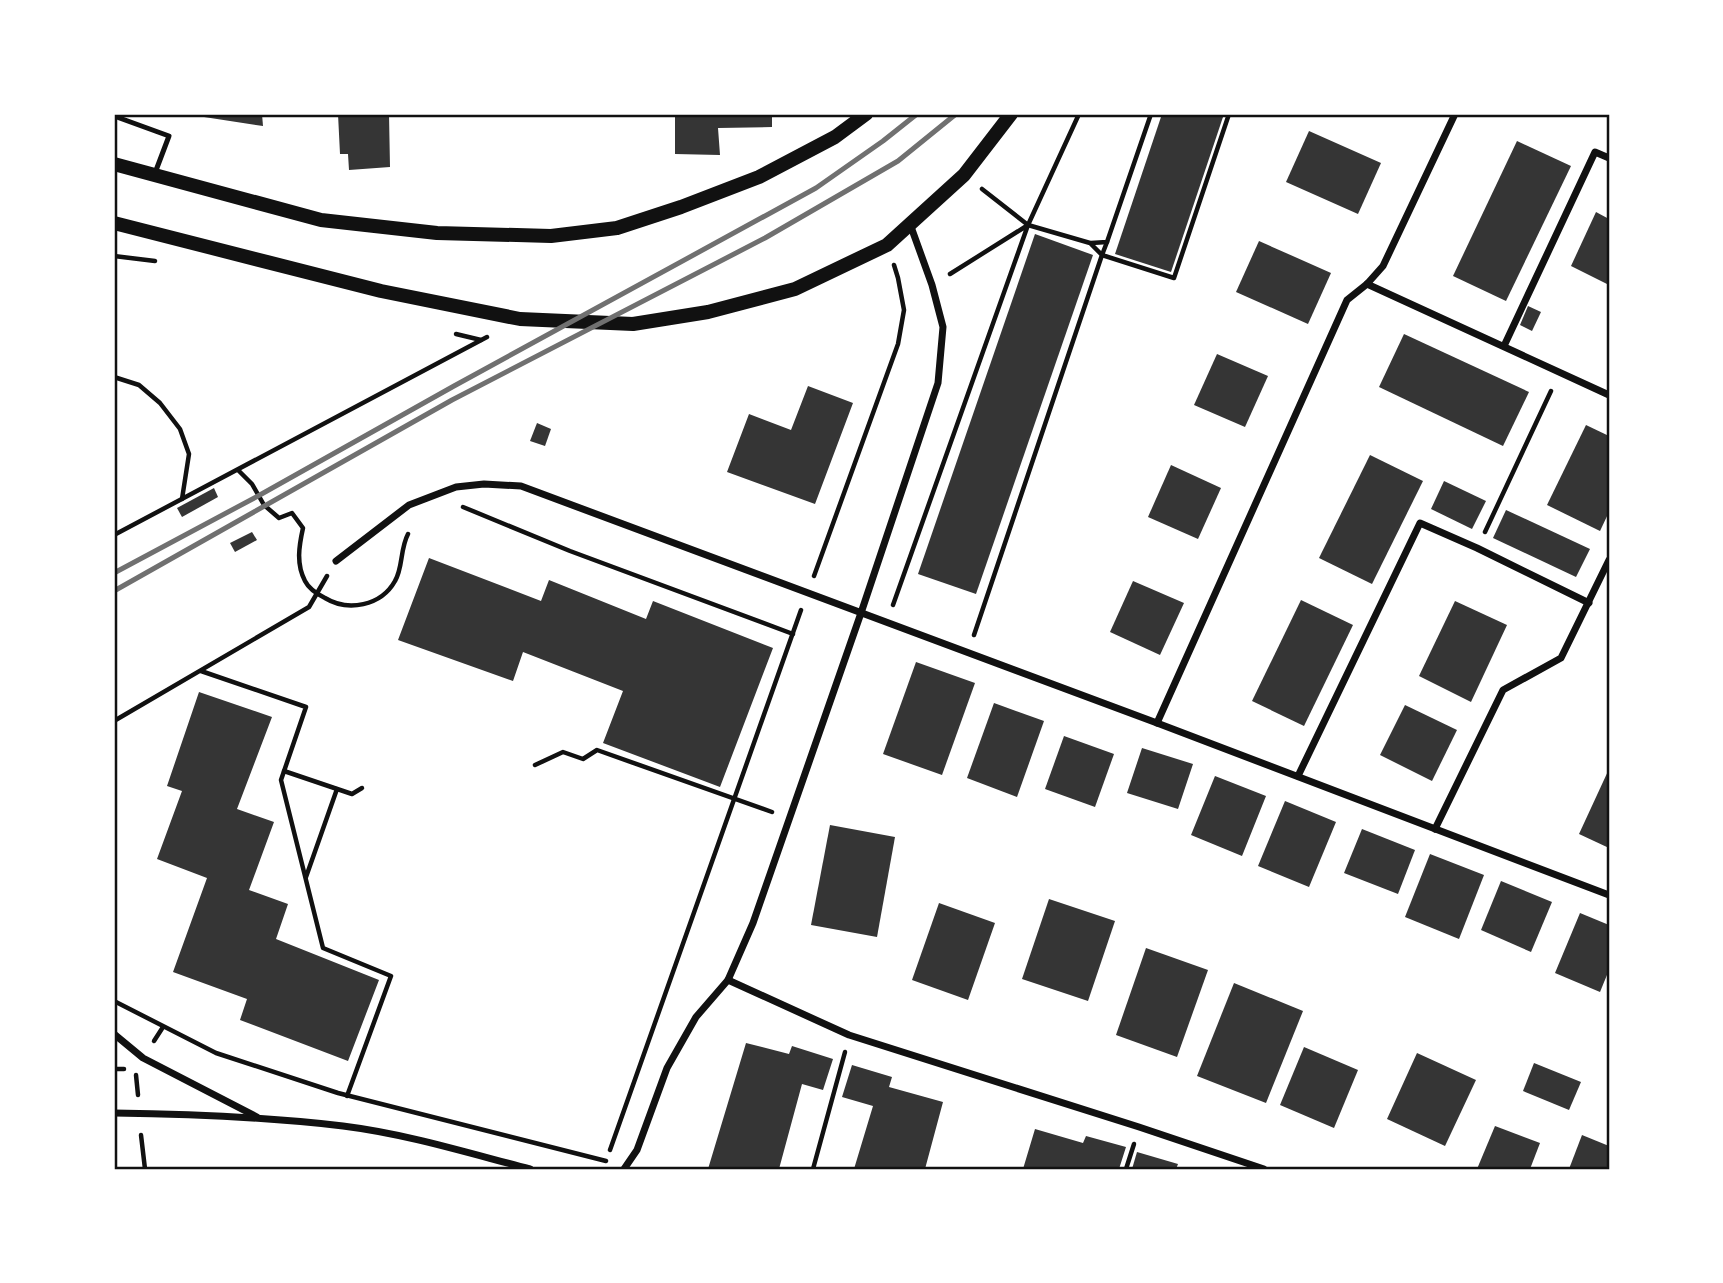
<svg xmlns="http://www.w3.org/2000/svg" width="1723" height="1283" viewBox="0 0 1723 1283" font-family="'Fira Sans',sans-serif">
<rect width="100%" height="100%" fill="#fff"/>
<g fill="#353535">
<path d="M204 114H262L263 126 204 117Z"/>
<path d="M338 114H389L390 167 349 170 348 154H340Z"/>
<path d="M675 114H772V127L718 128 720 155 675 154Z"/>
<path d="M1162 114H1224L1171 272 1115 254Z"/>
<path d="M1309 131 1381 163 1358 214 1286 182Z"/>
<path d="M1517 141 1571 166 1506 301 1453 276Z"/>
<path d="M1596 212 1609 219V285L1571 266Z"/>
<path d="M1035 234 1093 255 976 594 918 574Z"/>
<path d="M1259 241 1331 273 1308 324 1236 292Z"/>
<path d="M1528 306 1541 312 1532 331 1520 325Z"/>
<path d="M1404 334 1529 392 1503 446 1379 387Z"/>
<path d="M1217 354 1268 376 1245 427 1194 405Z"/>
<path d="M808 386 853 403 815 504 727 472 749 414 791 430Z"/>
<path d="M537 423 551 429 545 446 530 441Z"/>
<path d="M1586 425 1609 436V512L1600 531 1547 505Z"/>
<path d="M1370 455 1423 481 1372 584 1319 558Z"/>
<path d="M1171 465 1221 488 1198 539 1148 517Z"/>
<path d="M1444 481 1486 501 1472 529 1431 509Z"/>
<path d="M214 488 218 497 182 517 177 508Z"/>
<path d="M1506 510 1590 549 1576 577 1493 538Z"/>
<path d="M252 532 257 540 235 552 230 543Z"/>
<path d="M429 558 541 601 549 580 646 619 653 601 773 648 720 787 603 743 623 691 523 652 513 681 398 640Z"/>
<path d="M1133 581 1184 603 1160 655 1110 632Z"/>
<path d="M1301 600 1353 625 1304 726 1252 701Z"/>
<path d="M1455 601 1507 625 1471 702 1419 676Z"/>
<path d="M916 662 975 683 942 775 883 754Z"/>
<path d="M199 692 272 717 237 809 274 822 249 890 288 904 276 939 379 980 348 1061 240 1020 247 999 173 972 207 878 157 859 182 791 167 786Z"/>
<path d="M994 703 1044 721 1017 797 967 778Z"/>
<path d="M1405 705 1457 730 1432 781 1380 755Z"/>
<path d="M1064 736 1114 754 1095 807 1045 789Z"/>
<path d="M1142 748 1193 764 1178 809 1127 793Z"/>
<path d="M1609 769V848L1579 834Z"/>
<path d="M1215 776 1266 796 1242 856 1191 835Z"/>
<path d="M1285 801 1336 822 1309 887 1258 866Z"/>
<path d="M830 825 895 837 877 937 811 925Z"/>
<path d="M1362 829 1415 850 1398 894 1344 873Z"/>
<path d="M1430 854 1484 875 1459 939 1405 917Z"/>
<path d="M1501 881 1552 902 1531 952 1481 930Z"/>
<path d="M1049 899 1115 921 1088 1001 1022 979Z"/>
<path d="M939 903 995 923 968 1000 912 980Z"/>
<path d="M1580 913 1609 925V970L1600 992 1555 973Z"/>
<path d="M1146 948 1208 970 1177 1057 1116 1035Z"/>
<path d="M1234 983 1303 1011 1266 1103 1197 1076Z"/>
<path d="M746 1043 789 1054 792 1046 833 1059 823 1090 802 1084 779 1169H708Z"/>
<path d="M1304 1047 1358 1070 1334 1128 1280 1105Z"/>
<path d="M1417 1053 1476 1080 1445 1146 1387 1119Z"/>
<path d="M1534 1063 1581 1082 1569 1110 1523 1091Z"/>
<path d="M852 1065 892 1077 889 1087 943 1102 925 1169H854L873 1106 842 1097Z"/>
<path d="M1495 1126 1540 1143 1530 1169H1477Z"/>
<path d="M1035 1129 1083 1143 1086 1136 1126 1147 1119 1169H1023Z"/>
<path d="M1582 1135 1609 1146V1169H1569Z"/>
<path d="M1137 1152 1178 1164 1176 1169H1132Z"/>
</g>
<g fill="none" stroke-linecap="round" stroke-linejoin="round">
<g stroke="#111" stroke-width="4.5">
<path d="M1028 225 1079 114"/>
<path d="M1107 242 1102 255 1174 278 1229 114"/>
<path d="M1091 243 1107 242 1151 114"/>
<path d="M114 256 155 261"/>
<path d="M456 334 481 340"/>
<path d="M114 377 139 385 160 403 180 429 189 454 182 499"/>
<path d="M238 470 252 484 264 505 279 518 292 513 303 528C299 546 296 564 305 581 309 589 317 594 325 598 348 612 381 606 395 581 403 568 400 549 408 534"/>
<path d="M463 507 570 551 793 634"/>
<path d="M1485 532 1551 391"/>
<path d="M114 535 487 337"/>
<path d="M814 576 898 344 904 310 898 278 894 265"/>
<path d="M893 605 1028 225 950 274"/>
<path d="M974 635 1102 255 1090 243 1028 225 982 189"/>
<path d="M201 671 306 707 281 780 323 948 391 976 347 1096"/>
<path d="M114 721 309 607 327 576"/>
<path d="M535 765 563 752 583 759 597 750 772 812"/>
<path d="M284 771 352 794 362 788"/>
<path d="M306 877 337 789"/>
<path d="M114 1001 216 1053 338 1093 606 1161"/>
<path d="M154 1041 163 1027"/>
<path d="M114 1069H124"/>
<path d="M136 1075 138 1095"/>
<path d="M141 1135 145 1169"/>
<path d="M610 1150 801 610"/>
<path d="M813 1169 845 1052"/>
<path d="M1126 1169 1134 1144"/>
</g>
<path stroke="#111" stroke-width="5" d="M114 116 169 136 155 173"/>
<g stroke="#111" stroke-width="7">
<path d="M1367 284 1609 395"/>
<path d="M1504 346 1595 152 1609 158"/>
<path d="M336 561 409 505 456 487 484 484 521 486 1157 723 1609 895"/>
<path d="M1157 723 1347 300 1367 284 1383 266 1455 114"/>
<path d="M1298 776 1420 523 1477 548 1589 603"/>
<path d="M1435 829 1503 690 1561 658 1609 560"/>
<path d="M728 980 849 1035 1139 1127 1264 1169"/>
<path d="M114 1034 143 1058 257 1117"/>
<path d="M114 1113C190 1114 267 1117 343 1126 407 1134 468 1153 530 1169"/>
<path d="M624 1169 637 1150 667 1068 696 1017 728 980 753 923 861 613 938 383 943 327 932 285 910 224"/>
</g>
<g stroke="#111" stroke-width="14">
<path d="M114 164 321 220 437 233 551 236 617 228 681 207 759 177 835 137 866 114"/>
<path d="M114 223 381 291 520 319 633 324 708 312 795 289 887 245 964 175 1011 114"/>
</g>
<g stroke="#707070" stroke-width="5">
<path d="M114 573 258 496 454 386 816 188 883 141 917 114"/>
<path d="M114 591 452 400 765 238 898 161 956 114"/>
</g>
</g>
<rect width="1723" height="1283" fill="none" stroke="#ffffff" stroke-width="231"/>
<rect x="116" y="116" width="1492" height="1052" fill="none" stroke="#111" stroke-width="2.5"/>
</svg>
